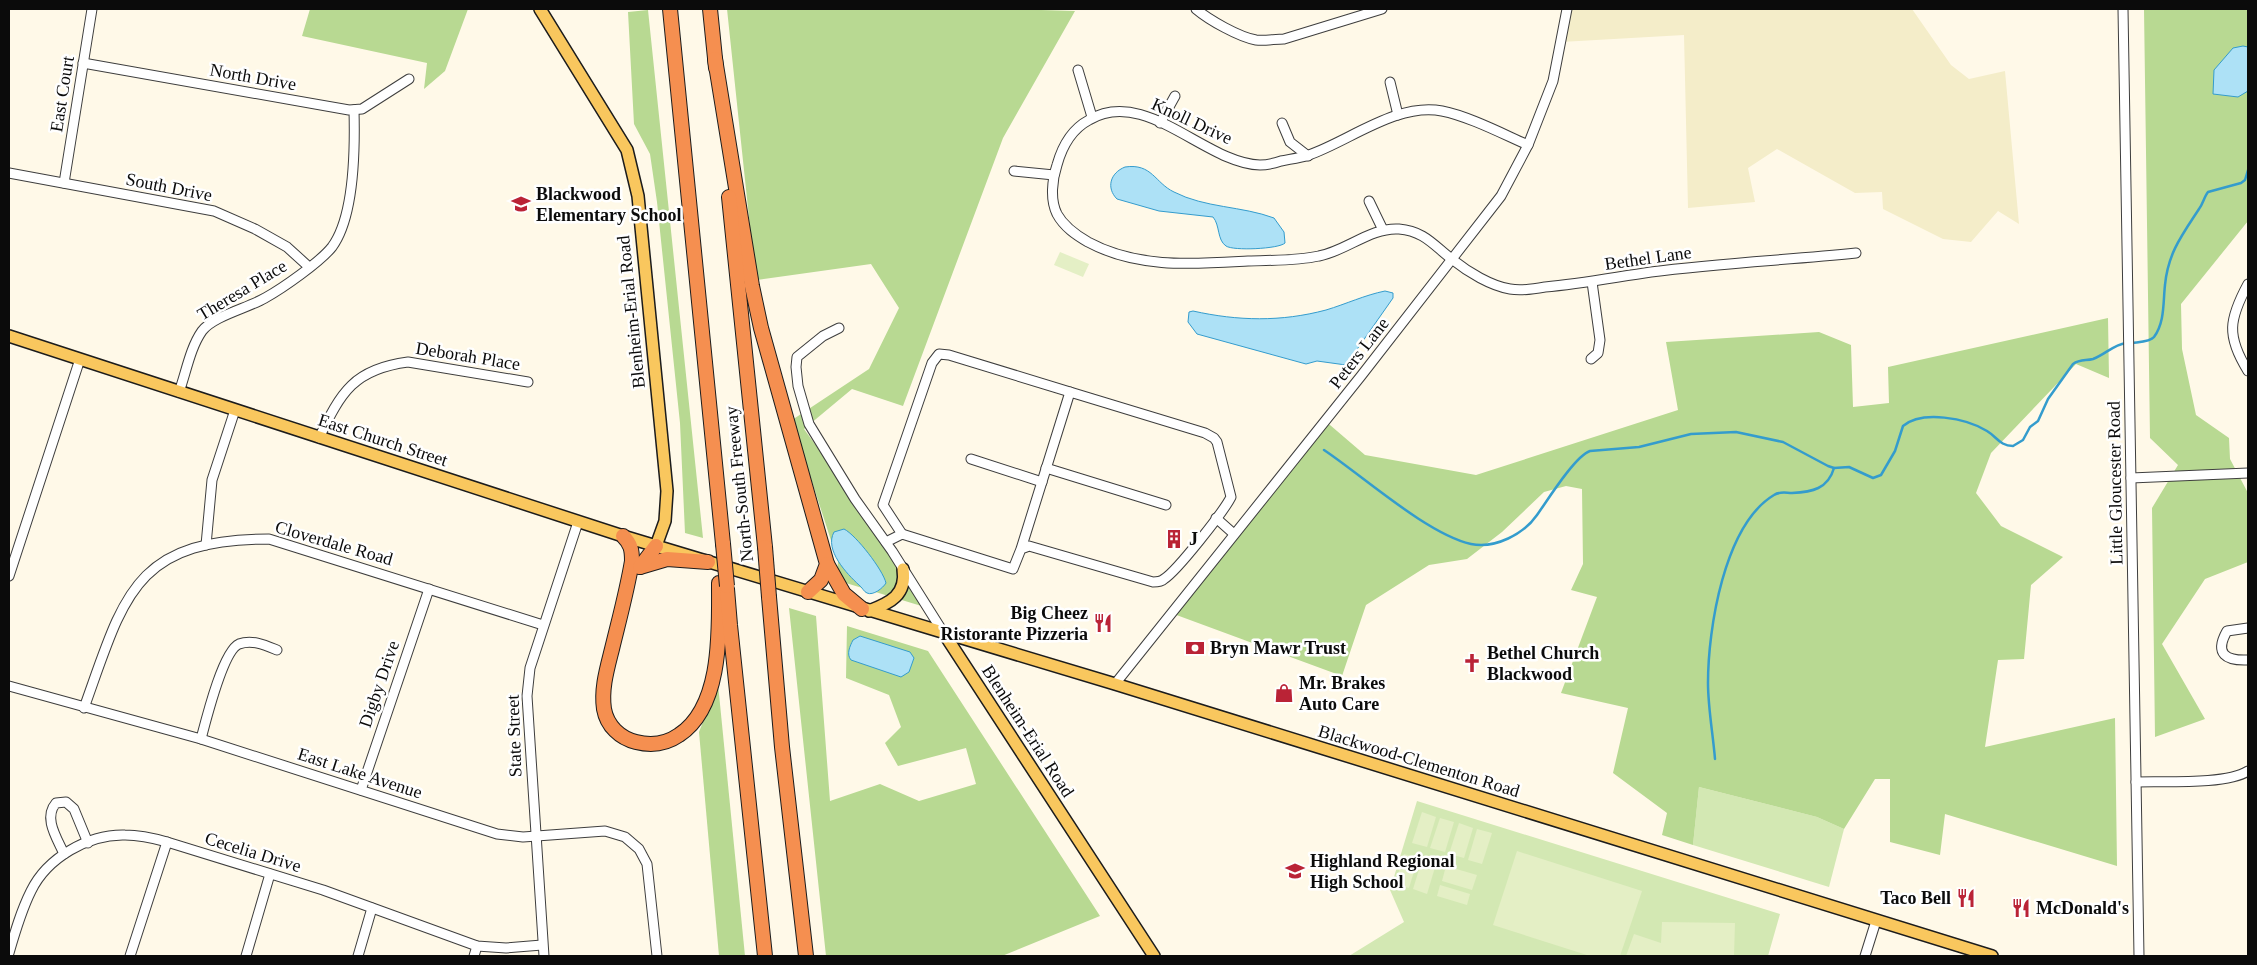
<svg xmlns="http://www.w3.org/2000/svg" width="2257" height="965" viewBox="0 0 2257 965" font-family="'Times New Roman',serif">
<rect width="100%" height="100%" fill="#fff9e8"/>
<path fill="#f4edc9" d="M1565 9H1912L1951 65 1969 79 2005 71 2019 224 1998 211 1971 242 1943 239 1883 209 1882 192 1855 193 1777 149 1748 168 1755 202 1688 208 1684 35 1561 42Z"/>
<g fill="#d3e8b3">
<path d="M1699 787 1817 817 1844 829 1829 887 1693 845Z"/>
<path d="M1417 801 1780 914 1768 956H1349L1404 922 1390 890Z"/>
</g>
<g fill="#b8d992">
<path d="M310 9H468L445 71 424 89 427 63 302 36Z"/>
<path d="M727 9H1004L1075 11 1003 138 903 406 852 389 804 429 855 499 928 608 836 580 838 562 792 420 869 369 899 308 871 264 757 280 756 284Z"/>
<path d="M2144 9H2248V221L2181 304 2182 349 2196 415 2229 438 2230 459 2248 493V562L2205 579 2162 644 2205 719 2155 737 2152 508 2178 465 2150 438Z"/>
<path d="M648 10 703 538 685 533 680 423 657 202 650 154 634 124 628 12Z"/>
<path d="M2108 318 2109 378 2076 364 1991 453 1976 493 2001 526 2063 557 2031 585 2024 659 1998 660 1985 747 2115 718 2117 866 1945 814 1940 855 1890 842V779H1875L1844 829 1817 817 1699 787 1693 845 1662 835 1667 813 1613 773 1628 708 1561 693 1597 597 1571 590 1583 564 1582 489 1566 486 1544 492 1502 532 1467 559 1429 565 1366 605 1342 676 1171 613 1323 419 1365 455 1476 475 1678 410 1666 342 1819 332 1851 345 1853 407 1889 403 1888 367Z"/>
<path d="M789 608 816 616 830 801 880 784 919 801 976 784 966 748 898 766 885 743 901 727 889 695 846 678 847 626 928 651 1100 916 1002 956H826Z"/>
<path d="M718 684 745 956H719L699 732Z"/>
</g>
<g fill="#e4efc5">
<path d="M1060 252 1089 264 1083 277 1054 265Z"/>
<path d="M1422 812 1436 817 1427 847 1412 843Z"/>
<path d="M1440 818 1454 822 1445 852 1430 848Z"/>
<path d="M1459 823 1473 828 1464 858 1449 854Z"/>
<path d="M1477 829 1492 833 1482 864 1468 860Z"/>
<path d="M1517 851 1642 891 1620 956H1590L1493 925Z"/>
<path d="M1404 854 1418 858 1409 888 1395 884Z"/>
<path d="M1422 860 1436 864 1427 894 1413 889Z"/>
<path d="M1446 866 1477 875 1472 890 1442 881Z"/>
<path d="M1440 885 1470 894 1467 905 1437 896Z"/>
<path d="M1662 922 1735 923 1734 956H1626L1634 934 1661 943Z"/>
</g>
<g fill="#ade1f6" stroke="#349ccd">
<path d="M2243 46 2248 47V91L2238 97 2213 94 2214 70 2233 48Z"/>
<path d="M1125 167C1152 163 1155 183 1174 192 1205 208 1242 206 1274 218L1284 232 1285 243C1279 249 1233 251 1226 246 1217 240 1220 225 1213 217L1159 211 1117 199C1106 188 1110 173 1125 167Z"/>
<path d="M1385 291 1393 293V298L1346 365 1317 361 1306 364 1197 334 1188 322 1189 312 1193 311C1238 321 1281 322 1326 310 1346 304 1365 295 1385 291Z"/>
<path d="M844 529C856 535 883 570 886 583 883 588 873 596 867 593 864 592 862 587 859 585 847 574 824 550 834 532Z"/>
<path d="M860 636 910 652 914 658 909 672 901 677 851 660C846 654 850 646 853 640Z"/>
</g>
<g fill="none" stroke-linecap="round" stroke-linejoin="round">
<g stroke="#349ccd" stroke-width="2.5">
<path d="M2132 343C2138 342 2150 342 2154 337 2165 322 2163 302 2165 285 2168 253 2182 235 2199 209 2203 204 2204 197 2208 192L2241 183 2245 180 2248 170"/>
<path d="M1324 450C1363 476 1427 534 1471 544 1495 549 1524 534 1537 515 1547 501 1575 456 1590 451L1639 447 1691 434 1736 432 1783 442 1828 466 1834 468 1849 467 1873 478 1881 475 1895 451 1903 426C1922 410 1966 418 1987 431 1997 437 2000 446 2013 446L2023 440 2030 427 2038 421 2048 399 2073 364C2080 359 2086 361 2093 359 2106 354 2113 345 2126 343"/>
<path d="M1715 759C1713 734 1708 708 1708 683 1708 629 1724 525 1774 495 1780 491 1786 493 1792 493 1812 492 1828 489 1834 468"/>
</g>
<g stroke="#3e3e3e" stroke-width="11">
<g id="minor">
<path d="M1196 9C1209 20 1239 37 1256 40 1265 41 1275 39 1284 39L1382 9"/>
<path d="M2123 9 2139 956"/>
<path d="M83 63 349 110 362 109 409 79"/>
<path d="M1078 70 1092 117"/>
<path d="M1390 82 1398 115"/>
<path d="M1160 123 1175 96"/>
<path d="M1282 123 1290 142 1308 156"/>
<path d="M1528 145C1503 134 1468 116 1442 111 1398 102 1349 141 1309 155 1300 158 1291 159 1281 161 1275 163 1267 165 1260 165 1206 164 1145 86 1089 120 1072 129 1062 147 1057 165 1052 180 1050 200 1057 214 1064 227 1076 235 1088 242 1138 269 1194 264 1248 261 1271 260 1296 261 1319 256 1346 251 1371 227 1399 229 1425 231 1435 247 1453 260 1468 272 1491 286 1510 289 1521 291 1534 289 1545 287 1581 284 1616 277 1651 272 1719 263 1788 260 1856 253"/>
<path d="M1014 171 1054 175"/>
<path d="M9 173 214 211 255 229 287 247 309 267"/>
<path d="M64 183 92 9"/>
<path d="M1369 201 1383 230"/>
<path d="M2248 284C2229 319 2226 336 2248 371"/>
<path d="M839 328 823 336 797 357 796 367 798 386 809 424 855 499 892 551 943 632"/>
<path d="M1591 359 1598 353 1600 340 1592 282"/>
<path d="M179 392C186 373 190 348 202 331 213 316 248 308 265 298 283 288 320 262 332 247 355 216 355 147 354 110"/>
<path d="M319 438C341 392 354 369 408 362L528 382"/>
<path d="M971 459 1042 482"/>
<path d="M1046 468 1166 505"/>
<path d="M2131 478 2248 473"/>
<path d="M1216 518 1234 534"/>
<path d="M902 534 883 505 932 363 939 354 949 355 1070 392"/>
<path d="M886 542 902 534 1013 569 1021 549 1029 546 1153 582C1157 582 1161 582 1164 579 1177 571 1224 511 1231 497L1217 442 1214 438 1205 433 1070 392 1021 549"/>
<path d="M206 545 212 480 235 410"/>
<path d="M9 576 80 359"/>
<path d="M2248 628 2227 631C2214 654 2226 661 2248 660"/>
<path d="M1115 684 1361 376 1501 196 1528 145 1553 81 1567 9"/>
<path d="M9 686 201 739 497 834 523 837 605 831 625 837 639 849 647 864 657 956"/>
<path d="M84 708C124 597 133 539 269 539L543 625"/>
<path d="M201 739C206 720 223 651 239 644 252 639 265 645 277 650"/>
<path d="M2136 782C2164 781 2226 785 2248 771"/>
<path d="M361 790 429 589"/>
<path d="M64 854C57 838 43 818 56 803L66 802 74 809 88 843"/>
<path d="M9 953C15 932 21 911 31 891 47 858 88 834 125 835 139 835 153 838 167 842L323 890 477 946 506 948 542 945"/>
<path d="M130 956 167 842"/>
<path d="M246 956 270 874"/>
<path d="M358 956 372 908"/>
<path d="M474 956 477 946"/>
<path d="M544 956 527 696 530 668 578 522"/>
<path d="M1865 956 1876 921"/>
</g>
</g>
<g stroke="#1c1c1c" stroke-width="14">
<g id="major">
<path d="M540 9 627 150 638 196 667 491 665 521 656 546"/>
<path d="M9 336 623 536 1115 684 1992 956"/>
<path d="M869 611C890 603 907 595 903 569"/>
<path d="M943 632 1154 956"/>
</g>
</g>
<g stroke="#1c1c1c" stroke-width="16">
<g id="highway">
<path d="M670 9 723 544"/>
<path d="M710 9 716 68"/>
<path d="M715 59 752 286 761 328 827 564 821 580 808 592"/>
<path d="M729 197 765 547"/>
<path d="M623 536C631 544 632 550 632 561 627 591 619 620 612 649 607 669 601 689 604 709 607 726 620 738 636 742 652 746 666 744 679 735 723 706 719 629 719 583"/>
<path d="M827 564 844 594 862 609"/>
<path d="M640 567 667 559 708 562"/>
<path d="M640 567 656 546"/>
<path d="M727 589 730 625 765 956"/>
<path d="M769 597 782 747 806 956"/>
</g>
</g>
<use href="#minor" stroke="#fff" stroke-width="9"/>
<use href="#major" stroke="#f9c75e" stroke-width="11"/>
<use href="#highway" stroke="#f58f50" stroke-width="14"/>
<g stroke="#1c1c1c" stroke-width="16" stroke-linecap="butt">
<g id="highway-bridge">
<path d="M723 544 727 586"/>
<path d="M765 547 769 597"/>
</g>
</g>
<use href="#highway-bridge" stroke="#f58f50" stroke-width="14"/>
</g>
<defs>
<g id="school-bare" transform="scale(1.5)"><path d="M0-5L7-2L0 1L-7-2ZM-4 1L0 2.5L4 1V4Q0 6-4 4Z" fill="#ba2336" stroke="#fff" stroke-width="2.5" paint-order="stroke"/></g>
<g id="building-bare" transform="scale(1.5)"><path d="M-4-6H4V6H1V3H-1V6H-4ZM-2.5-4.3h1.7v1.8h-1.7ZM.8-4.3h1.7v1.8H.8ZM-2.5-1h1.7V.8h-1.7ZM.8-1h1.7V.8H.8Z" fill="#ba2336" stroke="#fff" stroke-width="2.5" paint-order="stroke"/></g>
<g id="restaurant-bare" transform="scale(1.5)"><path d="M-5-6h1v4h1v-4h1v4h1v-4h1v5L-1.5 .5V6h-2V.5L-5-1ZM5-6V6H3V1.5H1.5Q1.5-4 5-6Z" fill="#ba2336" stroke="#fff" stroke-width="2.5" paint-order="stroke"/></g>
<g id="bank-bare" transform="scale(1.5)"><path d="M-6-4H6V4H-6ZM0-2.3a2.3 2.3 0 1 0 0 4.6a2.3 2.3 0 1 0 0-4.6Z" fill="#ba2336" stroke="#fff" stroke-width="2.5" paint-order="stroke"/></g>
<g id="church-bare" transform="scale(1.5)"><path d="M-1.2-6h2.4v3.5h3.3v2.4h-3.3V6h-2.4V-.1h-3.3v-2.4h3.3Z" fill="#ba2336" stroke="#fff" stroke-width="2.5" paint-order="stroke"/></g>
<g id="shop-bare" transform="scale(1.5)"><path d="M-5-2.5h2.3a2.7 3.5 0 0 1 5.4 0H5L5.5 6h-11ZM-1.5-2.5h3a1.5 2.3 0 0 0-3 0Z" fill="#ba2336" stroke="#fff" stroke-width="2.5" paint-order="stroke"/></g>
</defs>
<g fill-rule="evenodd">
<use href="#school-bare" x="521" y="204"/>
<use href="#building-bare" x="1174" y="539"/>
<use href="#restaurant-bare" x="1103" y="623"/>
<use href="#bank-bare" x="1195" y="648"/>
<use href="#church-bare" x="1472" y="663"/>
<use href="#shop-bare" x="1284" y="693"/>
<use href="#school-bare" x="1295" y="871"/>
<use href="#restaurant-bare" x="1966" y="898"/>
<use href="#restaurant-bare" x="2021" y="908"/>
</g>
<g text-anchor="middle" stroke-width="5" stroke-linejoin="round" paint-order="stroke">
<g font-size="18" fill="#0b0b0b" stroke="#fff">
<text transform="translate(253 77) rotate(10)" y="6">North Drive</text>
<text transform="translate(62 94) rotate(-81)" y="6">East Court</text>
<text transform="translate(1192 121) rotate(25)" y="6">Knoll Drive</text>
<text transform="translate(169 187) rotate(11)" y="6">South Drive</text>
<text transform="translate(1648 258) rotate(-8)" y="6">Bethel Lane</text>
<text transform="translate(242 290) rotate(-31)" y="6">Theresa Place</text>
<text transform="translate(631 312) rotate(-96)" y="6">Blenheim-Erial Road</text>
<text transform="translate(1359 353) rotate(-52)" y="6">Peters Lane</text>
<text transform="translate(468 356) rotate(9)" y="6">Deborah Place</text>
<text transform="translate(383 440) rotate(18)" y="6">East Church Street</text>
<text transform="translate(2115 483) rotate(-91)" y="6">Little Gloucester Road</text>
<text transform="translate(739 484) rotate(-96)" y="6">North-South Freeway</text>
<text transform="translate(334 543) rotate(16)" y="6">Cloverdale Road</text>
<text transform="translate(379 684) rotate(-71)" y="6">Digby Drive</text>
<text transform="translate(1028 731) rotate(57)" y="6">Blenheim-Erial Road</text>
<text transform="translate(514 736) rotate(-92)" y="6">State Street</text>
<text transform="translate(1419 761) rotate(17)" y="6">Blackwood-Clementon Road</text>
<text transform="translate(360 773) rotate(18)" y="6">East Lake Avenue</text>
<text transform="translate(253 852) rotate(17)" y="6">Cecelia Drive</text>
</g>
<g font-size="18" font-weight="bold" fill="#0b0b0b" stroke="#fff" text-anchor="start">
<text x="536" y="200">Blackwood<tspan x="536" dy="21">Elementary School</tspan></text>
<text x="1189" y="545">J</text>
<text x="1088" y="619" text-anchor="end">Big Cheez<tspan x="1088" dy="21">Ristorante Pizzeria</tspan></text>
<text x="1210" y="654">Bryn Mawr Trust</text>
<text x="1487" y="659">Bethel Church<tspan x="1487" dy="21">Blackwood</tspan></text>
<text x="1299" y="689">Mr. Brakes<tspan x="1299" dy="21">Auto Care</tspan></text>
<text x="1310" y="867">Highland Regional<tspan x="1310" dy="21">High School</tspan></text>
<text x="1951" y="904" text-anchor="end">Taco Bell</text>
<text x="2036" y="914">McDonald's</text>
</g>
</g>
<rect width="2257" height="965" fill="none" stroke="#0b0b0b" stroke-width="20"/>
</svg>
